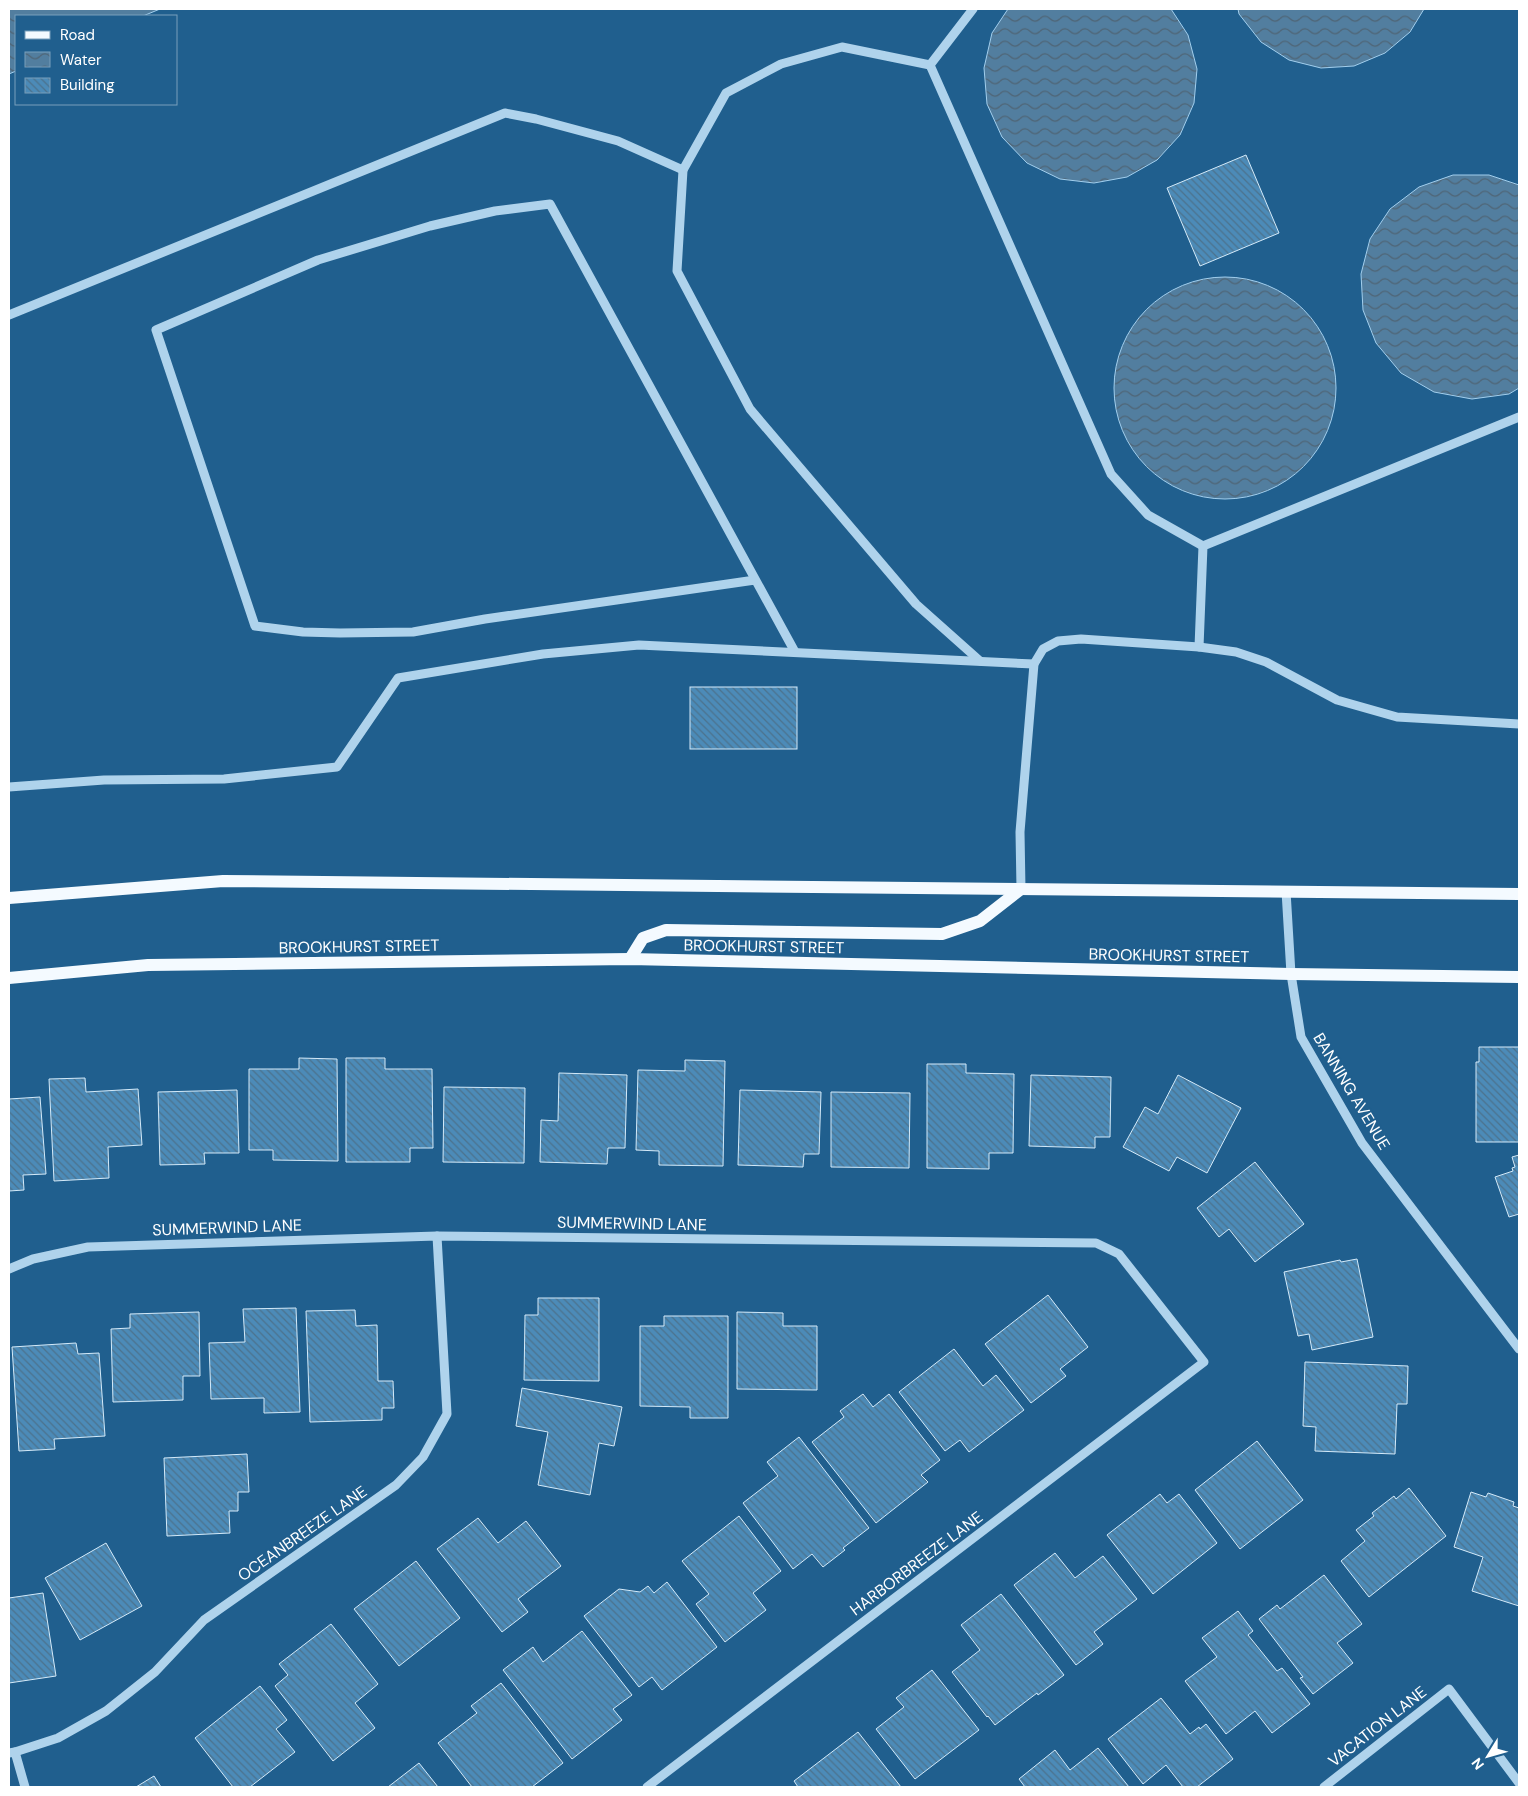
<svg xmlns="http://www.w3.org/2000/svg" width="1528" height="1796" viewBox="0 0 1528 1796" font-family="'DM Sans',sans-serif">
<defs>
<pattern id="water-waves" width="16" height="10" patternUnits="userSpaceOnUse" patternTransform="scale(1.25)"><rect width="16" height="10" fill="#527e9f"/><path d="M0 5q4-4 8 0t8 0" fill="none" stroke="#4f6576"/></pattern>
<pattern id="building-back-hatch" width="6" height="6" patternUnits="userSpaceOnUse" patternTransform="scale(1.25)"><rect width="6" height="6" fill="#4c8bb8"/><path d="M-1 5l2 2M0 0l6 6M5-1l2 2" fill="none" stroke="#4c728d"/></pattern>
</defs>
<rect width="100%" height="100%" fill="#205f8e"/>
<g fill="url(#water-waves)" stroke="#a2cfee">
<path d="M9 9H160L143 16H16V71L9 74Z"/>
<path d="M1008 9H1171L1188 35 1197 69 1194 103 1180 135 1157 160 1127 177 1094 183 1060 179 1027 163 1002 137 987 104 984 68 992 33Z"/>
<path d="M1238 9H1424L1410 32 1385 53 1354 66 1321 68 1289 60 1261 42 1239 14Z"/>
<path d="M1453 175H1489L1519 185V388L1509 394 1472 399 1434 392 1401 373 1376 343 1363 310 1361 274 1370 239 1390 209 1419 187Z"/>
<circle cx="1225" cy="388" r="111"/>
</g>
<g fill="url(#building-back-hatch)" stroke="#d4eaf9">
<path d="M1246 155 1279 233 1200 266 1167 188Z"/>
<rect x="690" y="687" width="107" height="62"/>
<path d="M1479 1047H1519V1142H1476V1062H1479Z"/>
<path d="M299 1058 337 1059 338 1161 273 1160V1150H249V1069H299Z"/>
<path d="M346 1058H385V1069H432L433 1148H410V1162H346Z"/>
<path d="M685 1060 725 1061 723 1166 659 1165V1151L636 1150 638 1070 685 1071Z"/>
<path d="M927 1064H966V1073L1014 1074 1013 1153H989V1169L927 1168Z"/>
<path d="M559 1073 627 1075 625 1148H608L607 1164 540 1162 541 1120 558 1121Z"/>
<path d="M1031 1075 1111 1077 1110 1137H1095V1148L1029 1146Z"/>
<path d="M1178 1075 1241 1108 1207 1173 1177 1157 1169 1171 1123 1147 1145 1107 1158 1114Z"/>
<path d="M85 1078 86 1092 138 1089 142 1145 108 1147 109 1178 54 1181 49 1079Z"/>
<path d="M444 1087 525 1088 524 1163 443 1162Z"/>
<path d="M237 1090 239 1153H204L205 1164 160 1165 158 1092Z"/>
<path d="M740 1090 821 1092 819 1154H804L803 1167 738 1165Z"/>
<path d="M831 1092 910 1093 909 1168 831 1167Z"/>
<path d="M40 1097 46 1174 23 1175 24 1190 9 1191V1099Z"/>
<path d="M1519 1155V1214L1509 1217 1495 1177 1513 1171 1512 1168 1515 1167 1512 1157Z"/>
<path d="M1255 1162 1304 1224 1255 1262 1229 1229 1219 1237 1197 1208Z"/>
<path d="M1357 1259 1373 1337 1312 1350 1309 1334 1298 1336 1284 1272 1340 1260 1341 1262Z"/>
<path d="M1048 1295 1088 1347 1060 1369 1066 1376 1031 1403 985 1344Z"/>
<path d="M538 1298H599V1381L524 1380 525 1315H538Z"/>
<path d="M296 1308 300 1412 264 1413V1398L211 1399 209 1343 245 1342 243 1309Z"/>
<path d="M355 1310 356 1326 377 1325 378 1381H393L394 1408H382V1420L310 1422 306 1311Z"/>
<path d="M199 1312 200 1376H183V1400L113 1402 111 1329 130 1328V1314Z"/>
<path d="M737 1312 783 1313V1326H817V1390L737 1389Z"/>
<path d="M664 1316H728V1418H690V1407L640 1406V1326H664Z"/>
<path d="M76 1343 78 1354 99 1353 105 1436 54 1439 55 1449 19 1451 12 1347Z"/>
<path d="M954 1349 983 1386 996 1375 1024 1410 969 1452 960 1440 945 1451 899 1392Z"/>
<path d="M1305 1362 1408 1366 1407 1404H1397L1395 1454 1315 1451 1316 1427 1303 1426Z"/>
<path d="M522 1388 622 1407 614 1446 599 1443 590 1495 538 1485 548 1432 516 1426Z"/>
<path d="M863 1394 873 1407 889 1394 940 1460 921 1475 928 1482 876 1523 812 1442 844 1417 840 1411Z"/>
<path d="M799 1437 869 1528 843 1548 845 1550 823 1567 812 1554 793 1569 743 1503 778 1476 767 1462Z"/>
<path d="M1257 1441 1303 1500 1240 1549 1195 1490Z"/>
<path d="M247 1454 249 1492H238V1511H229L230 1533 167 1536 164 1458Z"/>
<path d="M1409 1488 1446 1536 1369 1597 1341 1561 1365 1541 1356 1530 1374 1516 1372 1513 1394 1496 1396 1499Z"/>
<path d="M1471 1492 1486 1497 1488 1493 1514 1502 1513 1506 1519 1508V1606L1472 1591 1483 1557 1454 1547Z"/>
<path d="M1160 1494 1167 1503 1179 1494 1217 1543 1153 1594 1107 1535Z"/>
<path d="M739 1516 781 1571 753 1593 766 1610 725 1642 696 1604 709 1594 682 1561Z"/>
<path d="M478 1518 498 1543 526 1521 561 1566 518 1599 528 1612 502 1632 437 1549Z"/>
<path d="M106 1543 142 1606 80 1640 45 1578Z"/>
<path d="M1055 1553 1075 1578 1103 1556 1137 1599 1094 1632 1103 1644 1076 1665 1014 1585Z"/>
<path d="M416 1561 460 1618 399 1666 354 1609Z"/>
<path d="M1324 1575 1362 1624 1337 1643 1353 1663 1313 1694 1300 1678 1303 1677 1259 1619 1277 1605 1280 1609Z"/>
<path d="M667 1582 717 1647 662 1690 652 1677 639 1687 584 1616 619 1589 640 1592 648 1586 654 1593Z"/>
<path d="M43 1593 56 1676 9 1683V1598Z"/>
<path d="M1001 1594 1064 1675 1038 1695 1037 1693 995 1725 988 1716 987 1717 952 1672 980 1650 961 1625Z"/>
<path d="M1238 1611 1253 1631 1248 1635 1277 1671 1282 1668 1310 1704 1272 1733 1255 1711 1226 1734 1185 1681 1217 1657 1202 1638Z"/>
<path d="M331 1624 378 1684 355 1703 375 1728 333 1761 275 1686 288 1675 279 1664Z"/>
<path d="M582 1631 632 1695 613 1709 622 1720 572 1759 503 1670 533 1647 543 1662Z"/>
<path d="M932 1670 979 1730 915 1779 876 1729 904 1707 896 1698Z"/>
<path d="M501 1683 563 1763 532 1787H472L438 1743 477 1713 471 1706Z"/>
<path d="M260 1686 287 1720 276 1729 295 1752 250 1787H233L195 1738Z"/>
<path d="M1161 1698 1190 1734 1199 1727 1200 1729 1206 1724 1233 1759 1197 1787H1183L1166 1765 1143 1784 1108 1739Z"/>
<path d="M858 1732 901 1787H798L794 1781Z"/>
<path d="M1098 1748 1129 1787H1025L1019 1779 1055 1750 1070 1770Z"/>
<path d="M419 1763 438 1787H388Z"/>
<path d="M154 1776 161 1787H136Z"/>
</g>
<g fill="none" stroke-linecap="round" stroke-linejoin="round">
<g stroke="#afd3ec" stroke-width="9">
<path d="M973 9 930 65 842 47 781 64 726 93 683 170 677 271 750 409 916 604 980 661"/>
<path d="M930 65 1111 474 1148 515 1203 546"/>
<path d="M9 315 505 113 536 119 618 141 683 170"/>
<path d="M755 580 485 619 413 632 340 633 303 632 255 626 156 330 318 260 430 226 495 211 550 204 795 652"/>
<path d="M1199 647 1203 546 1519 417"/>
<path d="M9 787 104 780 224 779 337 767 398 678 543 654 639 645 1034 664"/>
<path d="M1021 889 1020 832 1034 664 1043 649 1058 641 1081 639 1199 647 1236 652 1266 662 1337 700 1397 717 1519 724"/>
<path d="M1286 891 1291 974 1301 1037 1362 1143 1519 1349"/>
<path d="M9 1269 33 1259 88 1247 437 1236 1096 1243 1119 1254 1204 1362 647 1787"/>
<path d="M15 1752 25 1787"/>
<path d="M9 1753 15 1752 58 1738 106 1711 155 1672 204 1620 396 1485 423 1457 447 1414 437 1236"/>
<path d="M1324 1787 1449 1689 1519 1783"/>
</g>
<g stroke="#f4faff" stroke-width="12">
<path d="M9 898 223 881 1519 894"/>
<path d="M630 959 643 938 666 930 942 934 980 921 1021 889"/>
<path d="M9 978 148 965 630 959 1291 974 1519 977"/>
</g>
</g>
<g text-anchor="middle" stroke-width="4" stroke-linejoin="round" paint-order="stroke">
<g font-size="16" fill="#fff" stroke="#205f8e">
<text transform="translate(359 946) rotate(-1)" y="6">BROOKHURST STREET</text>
<text transform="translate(764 946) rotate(1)" y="6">BROOKHURST STREET</text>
<text transform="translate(1169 955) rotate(1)" y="6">BROOKHURST STREET</text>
<text transform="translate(1352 1091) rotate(59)" y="6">BANNING AVENUE</text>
<text transform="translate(632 1223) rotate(1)" y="6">SUMMERWIND LANE</text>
<text transform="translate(227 1227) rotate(-2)" y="6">SUMMERWIND LANE</text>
<text transform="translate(302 1533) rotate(-35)" y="6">OCEANBREEZE LANE</text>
<text transform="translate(916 1563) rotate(-37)" y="6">HARBORBREEZE LANE</text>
<text transform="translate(1377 1726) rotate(-38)" y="6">VACATION LANE</text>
</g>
</g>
<rect width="1528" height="1796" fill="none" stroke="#ffffff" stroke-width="20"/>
<rect x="15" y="15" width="162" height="90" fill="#205f8e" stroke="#799fbb"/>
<rect x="25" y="31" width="25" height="8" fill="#f4faff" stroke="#799fbb"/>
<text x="60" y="40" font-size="15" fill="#ffffff">Road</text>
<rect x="25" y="52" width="25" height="15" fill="url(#water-waves)" stroke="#799fbb"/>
<text x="60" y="65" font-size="15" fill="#ffffff">Water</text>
<rect x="25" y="78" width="25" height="15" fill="url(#building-back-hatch)" stroke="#799fbb"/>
<text x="60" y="90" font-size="15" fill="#ffffff">Building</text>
<g transform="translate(1488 1756) rotate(233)" stroke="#205f8e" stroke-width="4" paint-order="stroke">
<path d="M0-4L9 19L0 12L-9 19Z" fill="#ffffff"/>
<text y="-8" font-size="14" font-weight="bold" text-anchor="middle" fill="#ffffff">N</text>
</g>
</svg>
